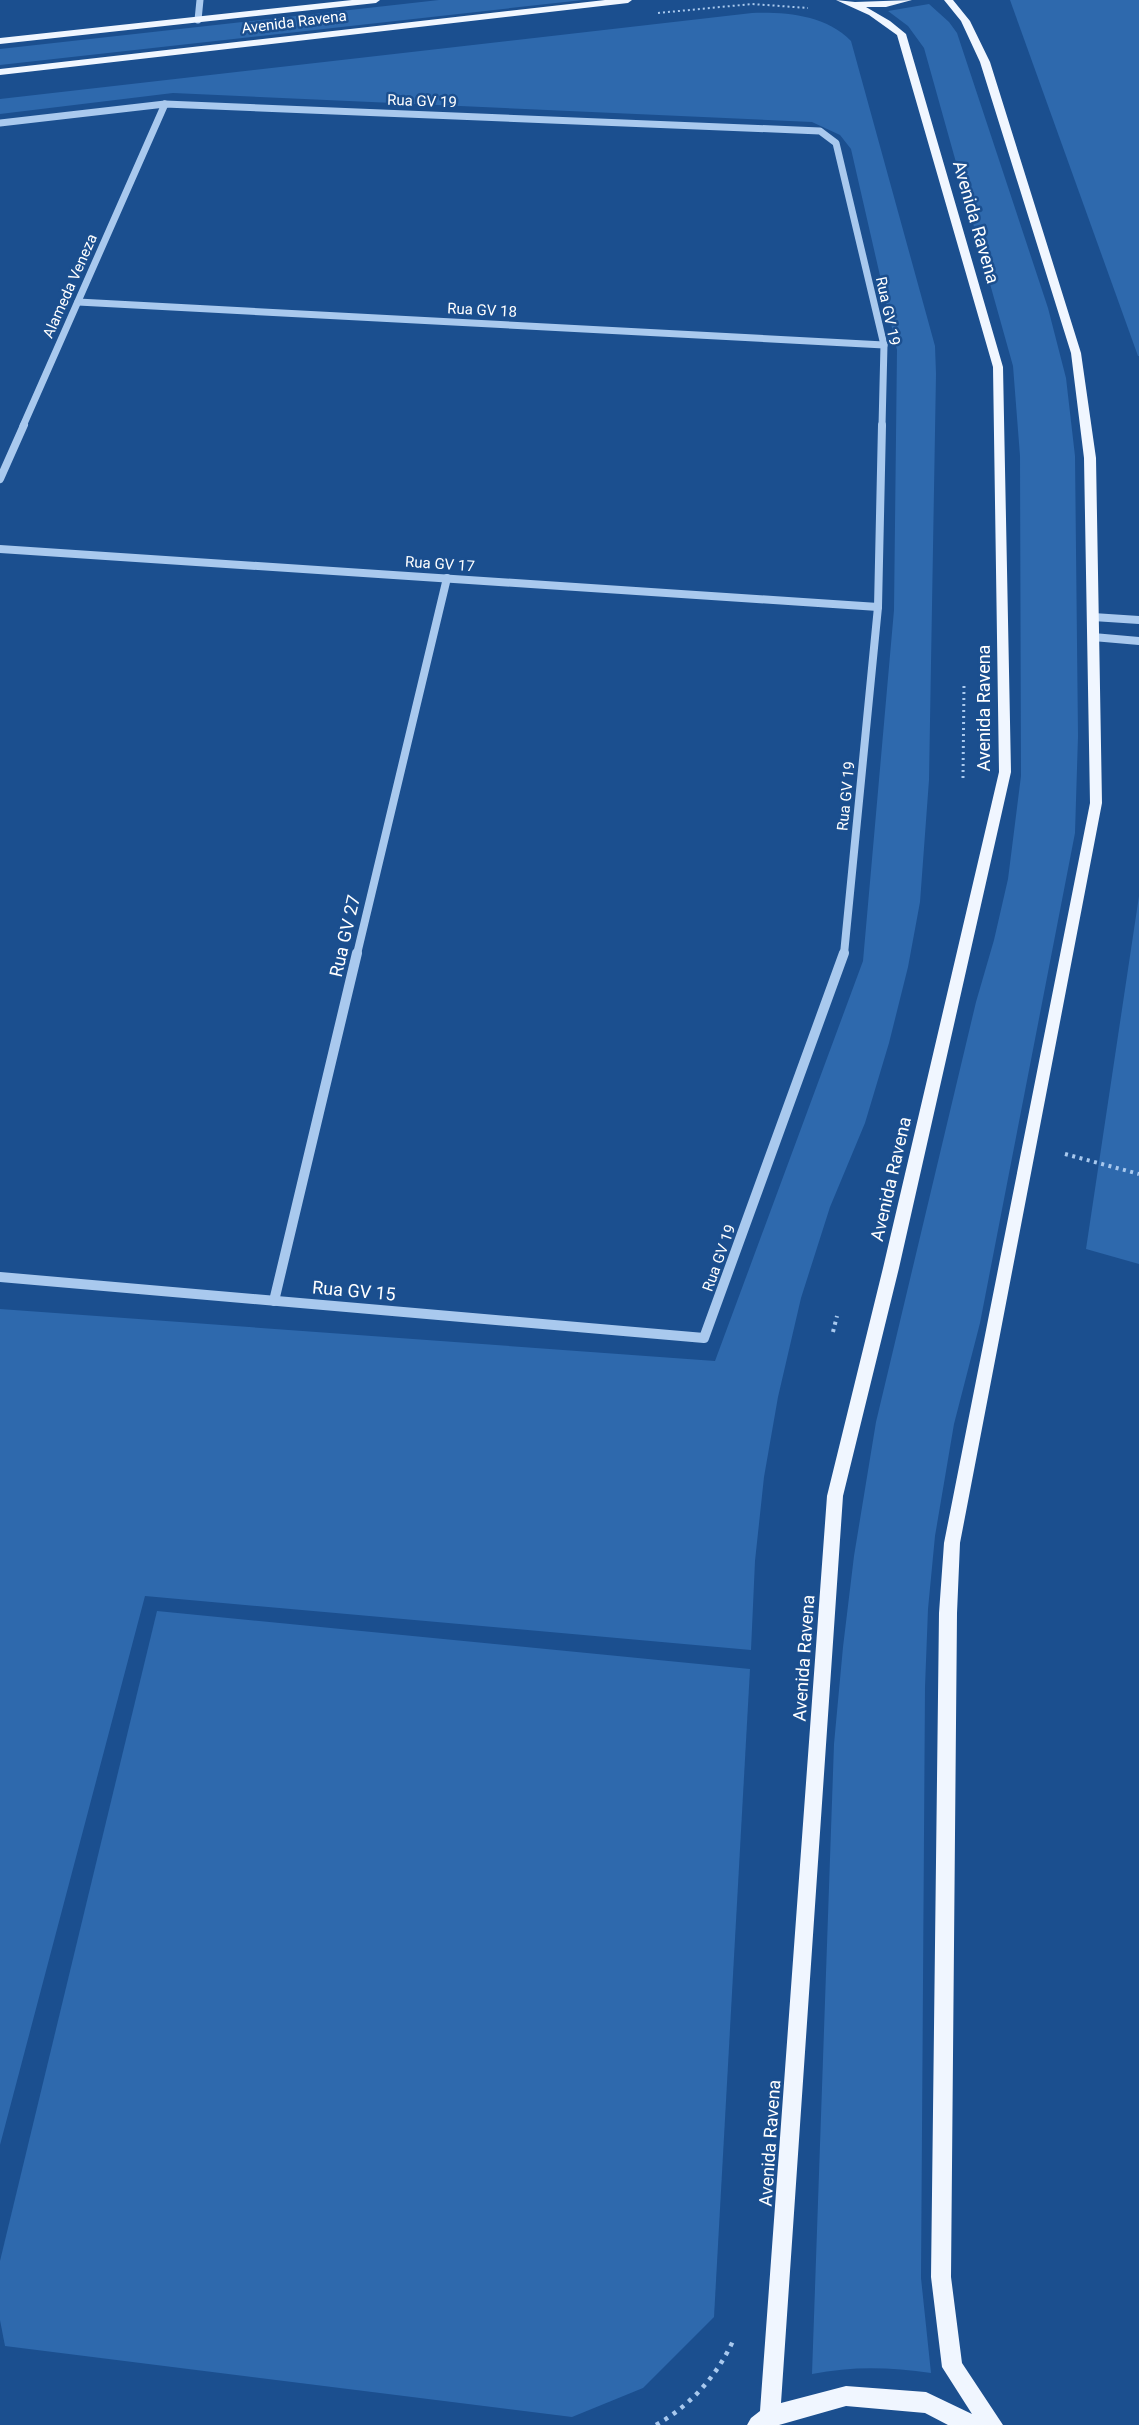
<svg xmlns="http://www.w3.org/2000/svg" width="1139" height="2425" viewBox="0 0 1139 2425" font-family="Roboto,sans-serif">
<rect width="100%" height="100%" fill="#1b4f8f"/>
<g fill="#2e69ad">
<path d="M439 0H583L0 65V49Z"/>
<path d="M1010 0H1139V356H1138Z"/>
<path d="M929 4 949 22 957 33 1048 308 1066 378 1075 456 1078 736 1075 833 980 1323 954 1424 935 1536 928 1609 925 1687 921 2278 931 2373C890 2367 852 2366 812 2374L834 1744 843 1647 854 1556 876 1422 976 1002 994 940 1008 879 1021 776 1020 456 1013 366 924 48 908 26 888 11Z"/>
<path d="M752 13C786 12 826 15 851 41L935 346 936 374 929 780 920 902 908 967 889 1043 865 1123 830 1207 801 1298 778 1397 764 1477 755 1561 751 1650 145 1596 0 2145V1309L715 1361 863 961 894 610 897 350 851 149 840 135 812 122 173 93 0 114V99Z"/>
<path d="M1139 896V1264L1086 1249Z"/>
<path d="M157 1611 750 1669 714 2317 643 2388 572 2417 5 2346 0 2320V2261Z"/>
</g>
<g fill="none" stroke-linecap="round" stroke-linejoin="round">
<path stroke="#a9c9ee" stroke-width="2" stroke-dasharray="2 3" stroke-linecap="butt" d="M658 13 752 4 808 8"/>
<path stroke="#a9c9ee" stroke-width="3" stroke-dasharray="2 4" stroke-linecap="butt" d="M963 778 964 684"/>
<g stroke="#a9c9ee" stroke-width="4" stroke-dasharray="3 4.5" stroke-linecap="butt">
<path d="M1065 1154 1139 1174"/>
<path d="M833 1332 837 1316"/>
</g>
<path stroke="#a9c9ee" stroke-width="4.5" stroke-dasharray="4 6" stroke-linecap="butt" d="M656 2425C691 2405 716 2377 733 2341"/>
<g stroke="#a9c9ee" stroke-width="7">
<path d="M198 20 200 0"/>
<path d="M0 123 165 104 820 131 836 143 884 345 882 426"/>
<path d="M78 302 884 345"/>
<path d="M23 426 165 104"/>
</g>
<g stroke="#a9c9ee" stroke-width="8">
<path d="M0 479 24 425"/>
<path d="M0 549 878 607"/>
<path d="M1093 617 1139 620"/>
<path d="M1093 637 1139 641"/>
<path d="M357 954 447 578"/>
<path d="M844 954 878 607 882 425"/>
</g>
<g stroke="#a9c9ee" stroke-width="10">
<path d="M0 1277 704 1338 844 953"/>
<path d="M274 1301 357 953"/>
</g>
<g fill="#f0f6ff" fill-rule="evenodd">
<path d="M352 0H380L376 3 0 44V38Z"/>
<path d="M605 0H632L628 3 0 75V69Z"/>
<path d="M836 0 855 2 912 0 886 7H866L890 21 906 34 1003 367 1011 772 899 1268 843 1496 781 2403 846 2386 926 2392 972 2414 942 2367 931 2277 939 1613 944 1543 1090 803 1084 458 1071 353 980 62 961 21 944 0H953L970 21 990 62 1081 353 1096 458 1102 803 960 1543 957 1613 951 2277 962 2363 1003 2425H948L925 2413 846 2406 779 2425H747L751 2418 760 2411 827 1496 883 1268 999 772 993 367 897 35 869 15Z"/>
</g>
</g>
<g text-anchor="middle" stroke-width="5" stroke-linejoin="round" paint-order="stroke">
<g font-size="15" fill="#fff" stroke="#1b4f8f">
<text transform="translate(294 22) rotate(-7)" y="5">Avenida Ravena</text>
<text transform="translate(422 101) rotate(2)" y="5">Rua GV 19</text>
<text transform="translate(70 286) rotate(-66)" y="5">Alameda Veneza</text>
<text transform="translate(482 310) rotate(3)" y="5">Rua GV 18</text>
<text transform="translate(888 311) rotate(78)" y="5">Rua GV 19</text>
<text transform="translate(440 564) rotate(4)" y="5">Rua GV 17</text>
<text transform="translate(846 796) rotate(-84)" y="5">Rua GV 19</text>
<text transform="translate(719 1258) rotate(-70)" y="5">Rua GV 19</text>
</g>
<g font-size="18" fill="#fff" stroke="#1b4f8f">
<text transform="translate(976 222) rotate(74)" y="6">Avenida Ravena</text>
<text transform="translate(984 708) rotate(-90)" y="6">Avenida Ravena</text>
<text transform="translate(345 936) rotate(-77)" y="6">Rua GV 27</text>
<text transform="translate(891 1179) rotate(-77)" y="6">Avenida Ravena</text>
<text transform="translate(354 1291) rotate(5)" y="6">Rua GV 15</text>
<text transform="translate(804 1658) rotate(-86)" y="6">Avenida Ravena</text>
<text transform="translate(770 2143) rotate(-86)" y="6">Avenida Ravena</text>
</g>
</g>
</svg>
